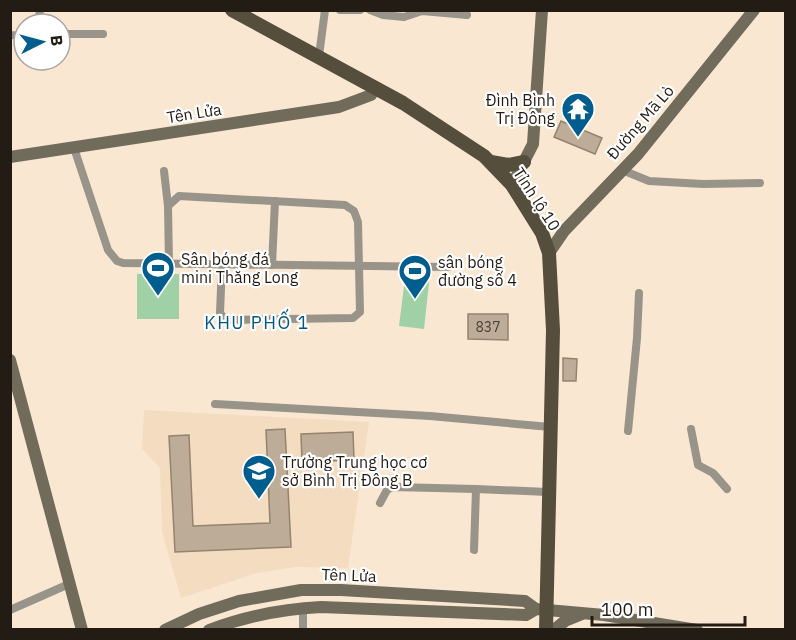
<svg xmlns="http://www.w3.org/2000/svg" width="796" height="640" viewBox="0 0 796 640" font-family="'IBM Plex Sans',sans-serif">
<rect width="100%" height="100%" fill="#fae7d1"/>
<path fill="#f4dcc0" d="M144 410 369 422 348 568 296 567 257 573 181 598 162 532 160 468 142 449Z"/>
<g fill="#a0d0a5">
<path d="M406 271 430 274 424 329 399 326Z"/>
<rect x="137" y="274" width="42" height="45"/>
</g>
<g fill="#bdac97" stroke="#94846f" stroke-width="1.5">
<path d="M561 121 602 138 595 154 554 137Z"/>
<path d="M468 314H508V340L468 339Z"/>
<path d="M563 358 577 359 576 381H563Z"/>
<path d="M285 429 291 547 175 552 169 436 189 435 193 526 270 523 266 430Z"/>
<path d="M353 432 354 460 302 462 301 434Z"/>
</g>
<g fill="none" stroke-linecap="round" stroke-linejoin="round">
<g stroke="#989489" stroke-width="8">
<path d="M340 10H360"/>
<path d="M370 10 383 15 404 17 422 11 467 15"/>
<path d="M38 24 40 10"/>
<path d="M60 34H103"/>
<path d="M10 35 24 36"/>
<path d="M319 56 325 10"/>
<path d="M74 148 108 250 117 261 123 263 448 267"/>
<path d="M622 170 649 181 703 184 760 183"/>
<path d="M164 171 168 206"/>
<path d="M169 264 168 206 179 196 345 205 354 211 358 222 360 312 353 318 226 320 220 313 222 264"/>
<path d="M272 265 275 201"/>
<path d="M215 404 430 416 550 427"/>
<path d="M691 429 698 465 713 473 727 489"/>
<path d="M628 431 637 338 639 293"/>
<path d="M380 503 387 490 393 487 476 489"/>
<path d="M474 550 476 489 548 492"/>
<path d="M10 610 69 584"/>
<path d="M303 630V608"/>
</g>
<g stroke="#716b5c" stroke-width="12">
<path d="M10 157 339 107 371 95 375 87"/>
<path d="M512 185 533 144 542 10"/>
<path d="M549 253 564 231 638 154 754 10"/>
<path d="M10 360 82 630"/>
<path d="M165 630 199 614 239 601 301 590H341L525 601 536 609 604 615 697 630"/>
<path d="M209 630C246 616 282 609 321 607L526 615 536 609"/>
<path d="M554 630 565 621 582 614"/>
</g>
<g stroke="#554e3c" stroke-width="14">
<path d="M232 10 403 103 484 156 512 185 542 233 549 253 553 330 546 630"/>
<path d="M491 162 508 165 524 162"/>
</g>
</g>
<defs>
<g id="temple-pin" transform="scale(1.725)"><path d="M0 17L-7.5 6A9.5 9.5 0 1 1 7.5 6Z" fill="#005d8e" stroke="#fff"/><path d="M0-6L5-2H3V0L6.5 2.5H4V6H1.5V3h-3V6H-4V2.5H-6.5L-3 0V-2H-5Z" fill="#fff"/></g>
<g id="stadium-pin" transform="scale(1.725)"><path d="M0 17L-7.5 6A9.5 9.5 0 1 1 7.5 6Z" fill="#005d8e" stroke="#fff"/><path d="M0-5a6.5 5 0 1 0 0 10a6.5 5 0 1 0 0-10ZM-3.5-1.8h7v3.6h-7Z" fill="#fff"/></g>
<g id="school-pin" transform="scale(1.725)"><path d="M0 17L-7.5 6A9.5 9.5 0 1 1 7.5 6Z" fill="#005d8e" stroke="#fff"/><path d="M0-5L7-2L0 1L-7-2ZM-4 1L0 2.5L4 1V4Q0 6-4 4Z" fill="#fff"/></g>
</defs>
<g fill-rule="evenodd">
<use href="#temple-pin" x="578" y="109"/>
<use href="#stadium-pin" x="158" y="268"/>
<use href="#stadium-pin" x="415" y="271"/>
<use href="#school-pin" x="259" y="471"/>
</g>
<g text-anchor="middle" stroke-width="4.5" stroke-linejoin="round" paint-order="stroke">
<g font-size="14" fill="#4a4036">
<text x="488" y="332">837</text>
</g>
<g font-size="16" fill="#231c15" stroke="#fff" text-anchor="start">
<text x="555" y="106" text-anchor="end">Đình Bình<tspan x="555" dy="18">Trị Đông</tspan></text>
<text x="181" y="265">Sân bóng đá<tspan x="181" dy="18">mini Thăng Long</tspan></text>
<text x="438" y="268">sân bóng<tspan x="438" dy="18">đường số 4</tspan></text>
<text x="282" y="468">Trường Trung học cơ<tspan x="282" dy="18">sở Bình Trị Đông B</tspan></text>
</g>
<g font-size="16" fill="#231c15" stroke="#fff">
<text transform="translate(194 113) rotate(-9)" y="6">Tên Lửa</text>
<text transform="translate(640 122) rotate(-49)" y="6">Đường Mã Lò</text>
<text transform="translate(537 199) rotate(57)" y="6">Tỉnh lộ 10</text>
<text transform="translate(349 575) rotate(2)" y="6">Tên Lửa</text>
</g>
<g font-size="18" letter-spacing="1.5" fill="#045783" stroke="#fff">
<text x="257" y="329">KHU PHỐ 1</text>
</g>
</g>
<rect width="796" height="640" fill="none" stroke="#231c15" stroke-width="24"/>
<g transform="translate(42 42) rotate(84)"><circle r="28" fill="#ffffff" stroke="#a7a4a1" stroke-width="1.5"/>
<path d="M0-4.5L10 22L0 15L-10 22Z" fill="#005d8e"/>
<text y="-9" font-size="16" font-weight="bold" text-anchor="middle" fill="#231c15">B</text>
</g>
<path d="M592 616v9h153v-9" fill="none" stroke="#231c15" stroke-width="3"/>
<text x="601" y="616" font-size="18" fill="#231c15" stroke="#ffffff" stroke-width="4.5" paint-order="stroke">100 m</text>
</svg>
